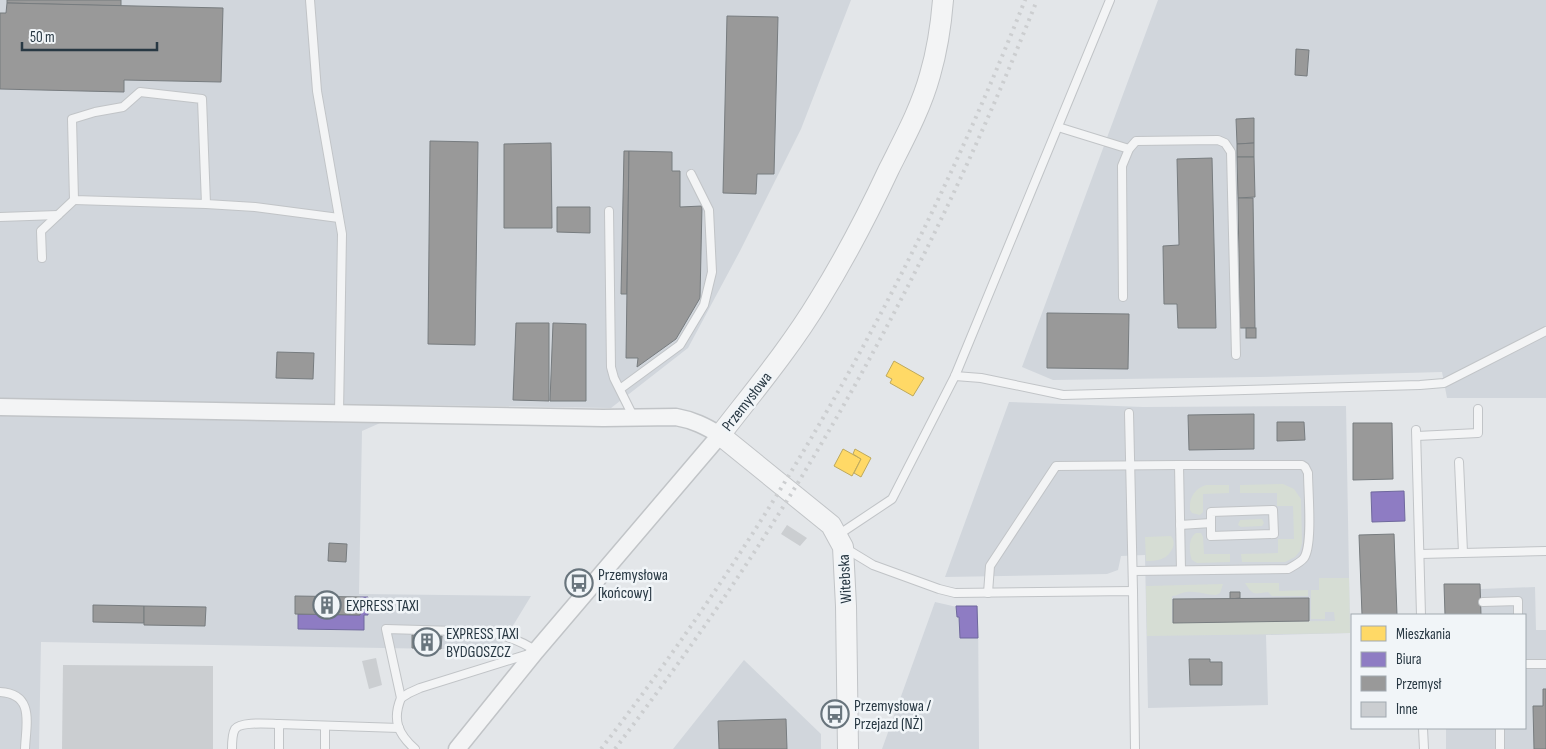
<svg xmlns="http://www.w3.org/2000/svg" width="1546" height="749" viewBox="0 0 1546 749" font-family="'Sofia Sans Condensed',sans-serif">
<rect width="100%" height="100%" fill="#e3e6e9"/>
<g fill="#d1d6dc">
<path d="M0 0H851L801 129 740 251 688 348 611 408 421 405 362 431 359 594 531 596 498 650 41 642 39 749H0Z"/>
<path d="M1158 0H1546V398H1447L1442 372 1259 377 1053 380 1022 367Z"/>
<path d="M1009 402 1143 407 1346 406 1350 633 1266 635 1268 705 1148 708 1145 555 1121 556 1118 570 1107 574 945 577Z"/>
<path d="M1444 584H1480L1481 589 1535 587 1536 630H1546V749H1446V728H1525V615H1445Z"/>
<path d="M935 602 957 607 978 606 979 749H882Z"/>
<path d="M744 660 821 734V749H673Z"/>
</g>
<g fill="#d6ddd4">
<path d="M1283 484 1294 489 1301 499 1302 543 1300 551 1295 557 1285 562H1242L1241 554 1278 553V539H1294L1293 506H1277V493H1240V485Z"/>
<path d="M1206 485H1229V493L1203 494V512L1200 515 1192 513 1190 510C1189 498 1194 489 1206 485Z"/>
<path d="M1262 519 1264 523 1262 526 1241 527 1238 525 1240 520Z"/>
<path d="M1196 533H1201L1203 537 1204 554H1230V562L1197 563 1192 560C1189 552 1188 538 1196 533Z"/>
<path d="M1171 536C1174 540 1174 542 1173 547 1168 560 1157 561 1146 561L1145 537Z"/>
<path d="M1319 578H1349L1350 633 1147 636 1146 586 1223 584 1220 593 1216 595C1207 595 1197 591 1187 592 1181 592 1178 596 1172 596V622L1335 621 1334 612H1325V619H1311V590H1319Z"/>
<path d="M1245 583H1279V591L1308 590V596H1272L1268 592C1254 594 1253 596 1245 583Z"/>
</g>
<g fill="#ffd966" stroke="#bea95c">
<path d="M894 361 924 378 913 396 890 383 892 379 886 376Z"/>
<path d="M843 449 861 459 852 476 834 466Z"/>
<path d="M855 449 871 458 861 477 854 473 861 459 853 454Z"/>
</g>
<g fill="#8e7cc3" stroke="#6f689d">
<path d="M1404 491 1405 521 1372 522 1371 492Z"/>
<path d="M360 597H368V615H364V630L298 629V614L360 615Z"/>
<path d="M956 606H977L978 638H960L959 617H957Z"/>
</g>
<g fill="#999" stroke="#777c7f">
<path d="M7 0H121V6L7 3Z"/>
<path d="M7 3 223 8 221 82 124 80V92L0 89V13H6Z"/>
<path d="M727 16 778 17 774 174H757L756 194 723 193Z"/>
<path d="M1296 49 1309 50 1307 76 1295 75Z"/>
<path d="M1254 118V143L1237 144 1236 119Z"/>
<path d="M430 141 478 142 475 345 428 344Z"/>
<path d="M551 143 552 228H504V144Z"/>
<path d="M1254 143V157H1237V144Z"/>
<path d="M624 151H629L627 294H621Z"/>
<path d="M629 151 672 152V171H680V207L702 206 700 298 676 339 637 367 638 358H626Z"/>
<path d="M1237 157H1254L1255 197 1238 198Z"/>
<path d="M1212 158 1216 328H1178L1177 304H1164L1163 246 1179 245 1177 159Z"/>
<path d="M1238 198H1253L1255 328H1240Z"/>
<path d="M557 207H590V233L557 232Z"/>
<path d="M1047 313 1129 314 1128 369 1047 368Z"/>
<path d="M516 323H549V401L513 400Z"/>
<path d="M553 323 586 324V401H550Z"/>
<rect x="1246" y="328" width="10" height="10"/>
<path d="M277 352 314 353 313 379 276 378Z"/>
<path d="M1254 414V449L1189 450 1188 415Z"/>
<path d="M1277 422H1304L1305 440 1277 441Z"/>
<path d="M1353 423H1392L1393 479 1353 480Z"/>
<path d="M1394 534 1397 615H1362L1359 535Z"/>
<path d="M329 543 347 544 346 562 328 561Z"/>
<path d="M1444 584H1480L1481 615H1445Z"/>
<path d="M1230 592H1240V598L1230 599Z"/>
<path d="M295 596 360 597V615L295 614Z"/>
<path d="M1309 598V621L1173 623V599Z"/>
<path d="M93 605 144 606V623L93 622Z"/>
<path d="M144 606 206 607 205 626 144 625Z"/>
<path d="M412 635 442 636 441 649 412 648Z"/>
<path d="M1189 659H1210V662H1222V685H1190Z"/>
<path d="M1543 689H1546V749H1534L1533 706H1543Z"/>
<path d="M786 719 787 749H719L718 721Z"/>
</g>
<g fill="#cbced1">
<path d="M787 525 807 538 800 546 781 534Z"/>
<path d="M572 573 578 577 572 584 566 579Z"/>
<path d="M376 658 382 685 369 689 362 661Z"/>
<path d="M63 665 213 666V749H62Z"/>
</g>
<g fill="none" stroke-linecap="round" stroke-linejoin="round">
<g stroke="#c1c4c7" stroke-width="10">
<g id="service">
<path d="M310 0 317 91 342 234 339 413"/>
<path d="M1058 127 1129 149"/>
<path d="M206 204 74 200 72 119 95 112 123 107 140 92 202 99 206 204 255 207 339 218"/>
<path d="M609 211 611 367 614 378 634 418"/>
<path d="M0 217 58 215"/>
<path d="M42 258 41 231 74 200"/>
<path d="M1123 297 1122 166 1129 149 1136 141 1218 140 1225 143 1231 152 1236 355"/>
<path d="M955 376 981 378 1063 395 1420 385 1444 383 1546 331"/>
<path d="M620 389 680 345 704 305 712 272 709 210 691 174"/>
<path d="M1129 413 1133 591"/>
<path d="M1416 430 1421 615"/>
<path d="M1417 436 1478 433V409"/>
<path d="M1459 462 1463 552"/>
<path d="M1273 510 1274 534 1211 536V512Z"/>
<path d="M1180 525 1211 523"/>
<path d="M838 535 892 499 955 376 1110 0"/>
<path d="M845 548 873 565 939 589 955 593 1133 591 1135 749"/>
<path d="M1420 554 1546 551"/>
<path d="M1133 571 1288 569C1293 566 1300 563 1304 558 1313 545 1308 491 1308 473L1305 467 1302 465H1179L1181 570"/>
<path d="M988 593 990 566 1056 466 1179 465"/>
<path d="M1483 602 1518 601V615"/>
<path d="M1525 664H1546"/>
<path d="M0 692C35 694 26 724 25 749"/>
<path d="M401 698 409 693 420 688 532 653"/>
<path d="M325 726V749"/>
<path d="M1423 728 1424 749"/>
<path d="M1500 728V749"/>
<path d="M232 749C232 743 232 734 235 729 241 721 270 724 279 724"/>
<path d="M279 749V724L399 728"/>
<path d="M415 749C398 734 392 720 401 698L386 629 490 632C507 636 522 641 536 651"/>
</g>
</g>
<g stroke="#c1c4c7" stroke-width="19">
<path id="minor" d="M0 407 603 418 676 417C693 420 705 426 720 435L536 651 457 749"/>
</g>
<g stroke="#c1c4c7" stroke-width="22">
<path id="tertiary" d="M848 749 846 606 843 547 831 525 720 435C754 391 790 348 819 300 845 258 868 214 889 169 904 139 921 108 930 75 937 51 941 25 943 0"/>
</g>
<use href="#service" stroke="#f3f4f5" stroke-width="8"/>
<use href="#minor" stroke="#f3f4f5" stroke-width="16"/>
<use href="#tertiary" stroke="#f3f4f5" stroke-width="20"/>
<g stroke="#ccced0" stroke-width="4" stroke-dasharray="2.5 5" stroke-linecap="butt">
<path d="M601 749C777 521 919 268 1025 0"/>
<path d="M615 749C664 684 711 619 755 551 868 377 961 192 1037 0"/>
</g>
</g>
<defs>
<g id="bus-ring" transform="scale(1.4375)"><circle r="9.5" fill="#f1f5f8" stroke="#69757d" stroke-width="1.5"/><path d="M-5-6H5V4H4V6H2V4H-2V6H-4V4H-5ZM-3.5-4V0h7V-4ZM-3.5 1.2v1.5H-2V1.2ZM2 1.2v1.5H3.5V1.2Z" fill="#69757d"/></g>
<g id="building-ring" transform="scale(1.4375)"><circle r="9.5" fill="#f1f5f8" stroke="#69757d" stroke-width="1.5"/><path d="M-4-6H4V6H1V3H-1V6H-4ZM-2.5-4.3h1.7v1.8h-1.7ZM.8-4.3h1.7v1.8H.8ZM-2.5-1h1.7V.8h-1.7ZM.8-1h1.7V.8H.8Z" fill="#69757d"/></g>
</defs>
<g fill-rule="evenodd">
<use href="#bus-ring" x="579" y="583"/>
<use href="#building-ring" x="327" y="605"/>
<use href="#building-ring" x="427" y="642"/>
<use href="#bus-ring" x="835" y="714"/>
</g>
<g text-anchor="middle" stroke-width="5" stroke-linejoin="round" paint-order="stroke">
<g font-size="16" fill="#283843" stroke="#f1f5f8">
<text transform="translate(746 401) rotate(-52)" y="6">Przemysłowa</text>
<text transform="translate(844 579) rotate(-93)" y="6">Witebska</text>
</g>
<g font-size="16" fill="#283843" stroke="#f1f5f8" text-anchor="start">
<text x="598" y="580">Przemysłowa<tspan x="598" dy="18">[końcowy]</tspan></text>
<text x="346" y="611">EXPRESS TAXI</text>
<text x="446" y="639">EXPRESS TAXI<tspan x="446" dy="18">BYDGOSZCZ</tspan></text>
<text x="854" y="711">Przemysłowa /<tspan x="854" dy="18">Przejazd (NŻ)</tspan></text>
</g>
</g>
<rect x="1351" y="614" width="175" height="115" fill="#f1f5f8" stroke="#a1a9b0"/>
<rect x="1361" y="626" width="25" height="15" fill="#ffd966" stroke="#a1a9b0"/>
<text x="1396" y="639" font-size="15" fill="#283843">Mieszkania</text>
<rect x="1361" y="652" width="25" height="15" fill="#8e7cc3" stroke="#a1a9b0"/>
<text x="1396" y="664" font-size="15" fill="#283843">Biura</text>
<rect x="1361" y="676" width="25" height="15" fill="#999999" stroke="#a1a9b0"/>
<text x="1396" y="689" font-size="15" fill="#283843">Przemysł</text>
<rect x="1361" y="702" width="25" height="15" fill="#cbced1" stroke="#a1a9b0"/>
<text x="1396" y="714" font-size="15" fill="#283843">Inne</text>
<path d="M22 42v8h135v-8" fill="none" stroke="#283843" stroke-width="2.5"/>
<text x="30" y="42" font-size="15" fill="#283843" stroke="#f1f5f8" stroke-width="4" paint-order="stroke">50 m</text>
</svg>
